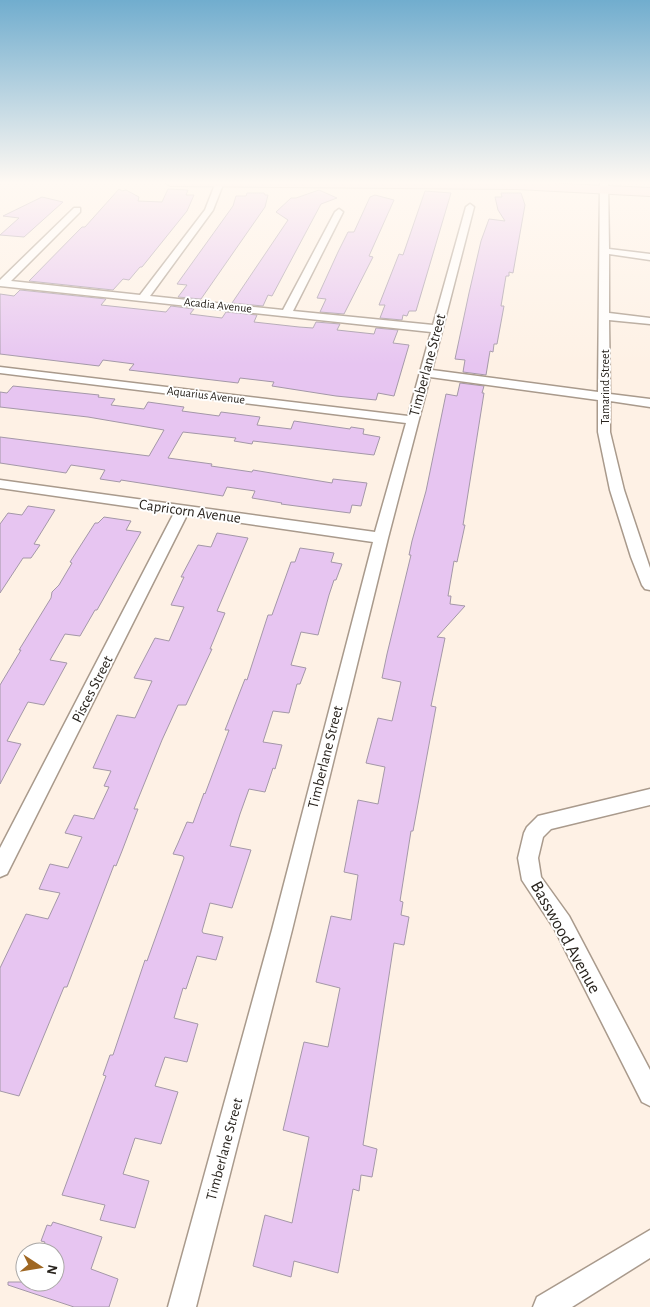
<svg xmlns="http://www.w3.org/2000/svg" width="650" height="1307" viewBox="0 0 650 1307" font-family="'Alegreya Sans',sans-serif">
<rect width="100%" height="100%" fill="#fef1e5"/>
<g fill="#e7c5f1" stroke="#a498a8">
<path d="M119 189 122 191 126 190 139 197 138 201 162 202 168 189 188 190 186 195H194L187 211 142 267H140L129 280 123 279 113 290 29 281 82 227H85Z"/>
<path d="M319 190 337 198 321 204 272 296 268 295 263 306 232 303 288 220 276 212 291 198H296Z"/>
<path d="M425 191 451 193 416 311H409L407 316 403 315 402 320 380 318 385 305H379L399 254 403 255Z"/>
<path d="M247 193H264L265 195H268L265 207 201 299 178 297 187 285 177 284 233 206 236 196H246Z"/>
<path d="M501 193H521L525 205 513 273 509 272V276H506L501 306H504L497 344H494L493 352 490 351 486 375 463 372 465 360 455 359 469 293 481 241 489 219 505 221 498 210 495 197H502Z"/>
<path d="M375 195 394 200 369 256 373 257 344 314 320 312 326 299 317 298 338 252 348 232H354L370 197Z"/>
<path d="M42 197 63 202 24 237 0 235 19 218 3 216Z"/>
<path d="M20 290 106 299 101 305 166 312 171 306 194 309 190 314 222 318 226 312 257 315 254 322 299 327 313 328 316 322 340 324 337 330 374 334 376 328 398 330 393 343 409 345 394 396 378 393 376 400 336 396 272 386 274 382 240 378 238 383 129 370 134 364 103 360 99 366 0 354V294L14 296Z"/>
<path d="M460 383 484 386 482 393H484L463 525H465L457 562 454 561 448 596H451L450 604 465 606 437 637 445 638 431 706 436 707 413 831H411L400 901 403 902 401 915 409 917 404 945 394 943 363 1145 377 1149 372 1177 361 1175 359 1191 353 1189 338 1273 294 1261 291 1277 253 1266 265 1215 292 1223 309 1137 283 1130 304 1042 328 1047 340 988 316 982 331 916 351 920 358 875 344 872 358 800 378 804 385 767 366 763 378 718 392 721 401 682 382 678 387 654 411 555H409L412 541 426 491 446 394 457 396Z"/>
<path d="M13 386 99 395 98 397 115 399 111 405 144 409 148 402 184 407 182 411 219 416 221 412 260 417 257 425 291 429 294 421 350 429 351 427 364 429 363 434 380 437 374 455 253 441 252 444 234 441 236 438 183 432 168 458 212 464 211 466 252 472 253 470 332 483 333 479 367 483 361 506 352 505 350 513 281 504 282 503 252 498 255 491 227 487 223 496 121 480 120 482 100 479 105 470 71 465 66 473 0 463V437L149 456 164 430 88 417 0 407V392L7 393Z"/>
<path d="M28 506 55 510 34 544 40 545 31 558H23L0 593V524L8 513 22 515Z"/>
<path d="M104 517 131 521 126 530 141 532 97 610H95L80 636 65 634 50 660 67 663 44 705 28 702 7 741 21 744 0 784V685L21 650H19L51 598 52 592 59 585 72 563 70 562 95 523H98Z"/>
<path d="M217 533 248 538 217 611 225 613 210 649H212L186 705H178L162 740 134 809H138L122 851 116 866 114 865 67 987H64L19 1096 0 1091V968L26 914 48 919 60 893 39 889 50 864 68 868 82 837 65 833 74 815 94 819 109 787 104 786 111 771 93 768 117 715 135 718 152 681 134 678 155 638 169 641 184 607 171 605 184 577H181L198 545 211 547Z"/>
<path d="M300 548 334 553 331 562 342 564 336 580H334L329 595 318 635 301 632 291 665 306 668 300 684H297L289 713 273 711 263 742 282 745 275 769 273 768 265 792 249 789 240 814 230 846 251 850 232 908 210 903 202 931 203 933 223 937 216 960 197 956 186 989 183 988 174 1018 198 1024 187 1062 165 1057 155 1086 178 1092 161 1144 135 1138 123 1174 149 1181 135 1228 100 1220 105 1205 62 1195 106 1076 103 1075 110 1055H113L145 960 147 961 184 858 183 856 173 854 178 843 187 822 193 823 204 793 205 794 229 730H225L245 679 247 680 268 615H272L291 562H295Z"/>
<path d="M53 1222 102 1237 91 1269 118 1279 109 1307H74L8 1285V1282H55V1252H41L45 1242 41 1241 47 1225 51 1226Z"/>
</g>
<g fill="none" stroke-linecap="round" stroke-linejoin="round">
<g stroke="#a99a8c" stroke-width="3">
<g id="street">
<path d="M216 182H224L213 210 150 296 283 310 335 212 339 209 343 212 293 311 433 325 466 207 470 204 474 207 432 370 598 392 600 182H608L609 249 650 254V260L609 254V313L650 318V324L609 320 610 394 650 399V407L610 401V432L624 490 650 568V590L645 589 642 585 631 557 610 490 598 432V400L430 377 388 538 292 930 196 1307H168L272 930 373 542 187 515 7 874 0 877V848L174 513 0 488V480L375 532 406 423 0 373V367L408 416 431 332 0 286V280L74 208H80V212L11 281 140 295 205 210Z"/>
<path d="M650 789V805L551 829 543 837 538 858 541 877 569 916 650 1070V1106L642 1102 555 930 522 880 518 858 524 833 527 827 538 816Z"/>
<path d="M650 1230V1258L572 1307H533L537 1297Z"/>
</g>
</g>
<g stroke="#a99a8c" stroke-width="2">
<path id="secondary" d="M164 182H523L650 188V196L517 189 170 186Z"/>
</g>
<use href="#street" fill="#fff" fill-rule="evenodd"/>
<use href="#secondary" fill="#fbdadd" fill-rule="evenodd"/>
</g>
<linearGradient id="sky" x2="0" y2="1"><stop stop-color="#71adce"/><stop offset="0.5" stop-color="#fff9f3"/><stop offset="1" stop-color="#fff9f3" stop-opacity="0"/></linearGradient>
<rect width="650" height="365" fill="url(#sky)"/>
<g text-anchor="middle" stroke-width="4" stroke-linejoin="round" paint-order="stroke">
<g font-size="12" fill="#29241e" stroke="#fff">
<text transform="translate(218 305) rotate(6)" y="4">Acadia Avenue</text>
<text transform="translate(605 387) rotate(-90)" y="4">Tamarind Street</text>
<text transform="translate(206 395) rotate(7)" y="4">Aquarius Avenue</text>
</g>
<g font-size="15" fill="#29241e" stroke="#fff">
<text transform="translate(427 365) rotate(-75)" y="5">Timberlane Street</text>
<text transform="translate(190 511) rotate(8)" y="5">Capricorn Avenue</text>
<text transform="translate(92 689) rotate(-63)" y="5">Pisces Street</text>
<text transform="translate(325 757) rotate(-76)" y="5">Timberlane Street</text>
<text transform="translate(224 1149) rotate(-75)" y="5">Timberlane Street</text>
</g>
<g font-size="18" fill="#29241e" stroke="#fff">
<text transform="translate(566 937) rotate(61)" y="6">Basswood Avenue</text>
</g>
</g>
<g transform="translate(40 1267) rotate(102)"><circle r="24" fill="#ffffff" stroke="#a9a7a5"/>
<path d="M0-4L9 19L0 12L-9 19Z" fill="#9f6723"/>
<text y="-8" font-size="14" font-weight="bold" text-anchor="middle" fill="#29241e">N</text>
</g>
</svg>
